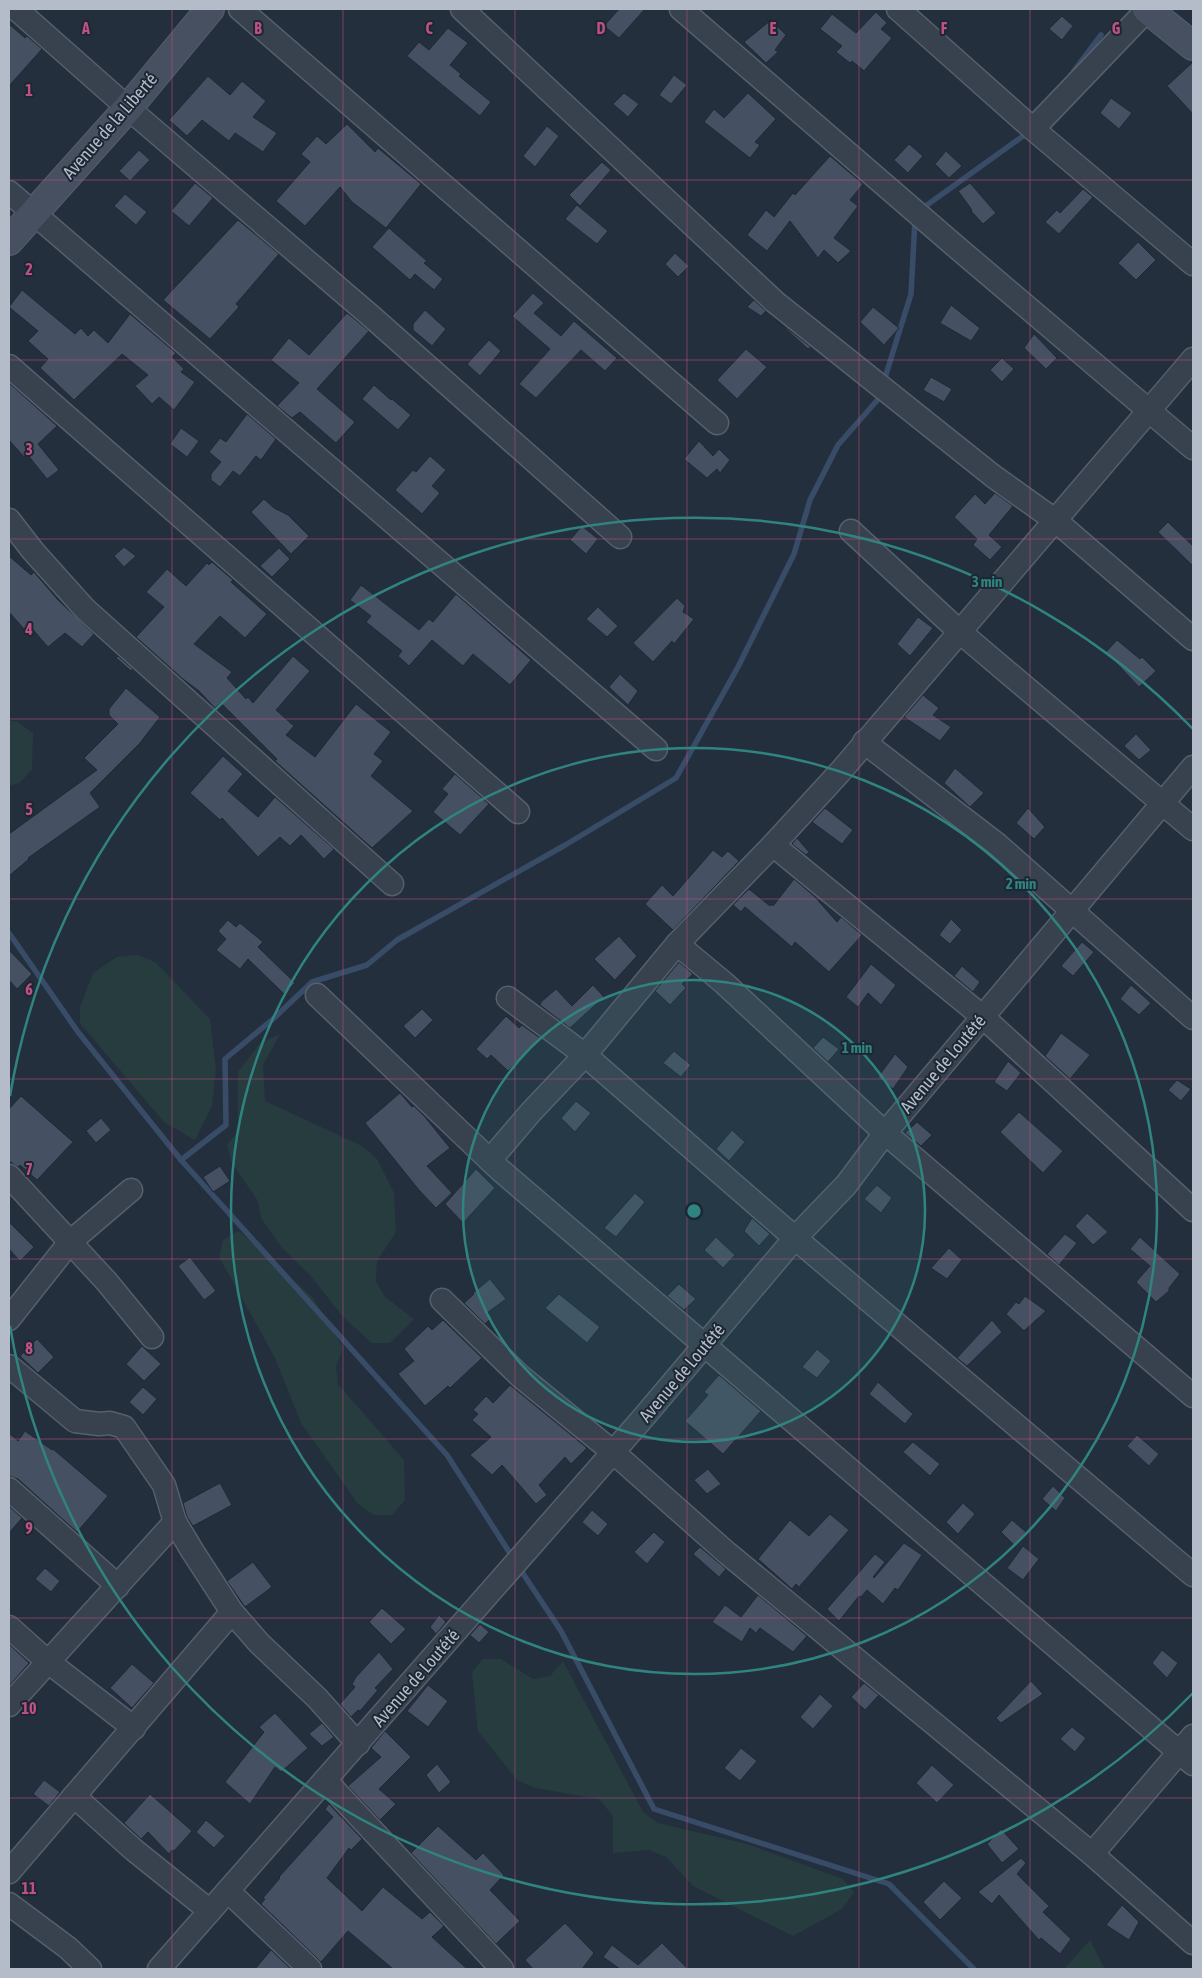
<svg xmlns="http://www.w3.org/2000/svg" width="1202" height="1978" viewBox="0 0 1202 1978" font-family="'Asap Condensed',sans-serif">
<rect width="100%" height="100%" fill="#242f3e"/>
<g fill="#263c3f">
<path d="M9 720 18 722 33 733 32 770 19 783 9 786Z"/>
<path d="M137 955 155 962 210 1019 216 1070 212 1106 195 1140 164 1122 80 1023V1007L93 973 117 957Z"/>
<path d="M280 1034 263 1065 265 1101 362 1146 377 1159 394 1193 396 1232 377 1261 376 1281 384 1296 414 1319 390 1343H372L344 1318 309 1274 282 1248 261 1218 258 1201 232 1163 227 1145 238 1131V1072L260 1043Z"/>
<path d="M239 1231 313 1298 343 1348 336 1366 338 1384 404 1460 405 1500 392 1515H374L358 1504 301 1423 274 1356 219 1257 223 1240Z"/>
<path d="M483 1659H501L533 1679 550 1676 563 1661 643 1812 658 1823 747 1844 843 1879 854 1892 842 1909 793 1936 693 1886 666 1857 649 1850 613 1853V1816L599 1799 535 1788 517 1780 478 1731 472 1672Z"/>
<path d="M1090 1940 1105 1969H1064Z"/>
</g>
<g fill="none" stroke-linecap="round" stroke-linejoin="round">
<g stroke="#394c67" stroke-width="5.5">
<path d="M1071 75 1101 35"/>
<path d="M920 210 1023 136 1028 129"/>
<path d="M884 381 911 294 915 220"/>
<path d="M9 933 78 1032 181 1160 447 1455 513 1558"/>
<path d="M181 1160 226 1125 225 1059 273 1019 312 982 367 965 397 940 567 844 676 778 738 667 794 554 810 500 838 445 880 397 881 393"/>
<path d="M518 1566 561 1631 654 1809 889 1884 974 1969"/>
</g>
</g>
<g fill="#455162" stroke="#1f2835">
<path d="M619 9H645L619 38 604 26Z"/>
<path d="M876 12 887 23 881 29 892 38 864 71 852 61 850 63 836 52 842 46 820 29 832 14 856 33Z"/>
<path d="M1062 16 1073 26 1062 40 1049 29Z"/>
<path d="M771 20 786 35 775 50 778 52 766 63 744 42Z"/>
<path d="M9 24 25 38 27 36 42 49 9 86Z"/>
<path d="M448 28 468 43 450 65 461 74 459 76 491 102 480 116 407 56 419 42 429 50Z"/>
<path d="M1193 62V114L1167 86Z"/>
<path d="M674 75 687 85 671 104 659 95Z"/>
<path d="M208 76 230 95 242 81 266 101 253 117 277 133 263 152 235 133 229 141 202 120 187 136 169 120Z"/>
<path d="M624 93 639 104 628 117 613 104Z"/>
<path d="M748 93 776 119 755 142 760 145 750 158 704 122 714 109 724 118Z"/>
<path d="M1111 98 1132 113 1119 129 1100 113Z"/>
<path d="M347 124 375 152 378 148 421 184 386 228 352 202 340 187 305 226 276 201 310 162 301 154 317 136 326 144Z"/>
<path d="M547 126 559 136 535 167 523 156Z"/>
<path d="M909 144 923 156 908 173 894 160Z"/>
<path d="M139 150 150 160 130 181 119 171Z"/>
<path d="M946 151 962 166 949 178 935 164Z"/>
<path d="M830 156 863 184 850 200 858 206 834 238 851 251 838 263 824 250 818 258 790 221 767 251 753 240 747 235 766 210 774 217 793 193 795 195Z"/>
<path d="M602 162 611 170 580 206 569 195Z"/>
<path d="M195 183 213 198 189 226 171 211Z"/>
<path d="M970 183 996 213 983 224 971 211 972 210 958 191Z"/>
<path d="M1083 189 1093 197 1059 234 1045 222 1057 210 1060 213Z"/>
<path d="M125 194 147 212 136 225 114 206Z"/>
<path d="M577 205 608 231 597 244 565 219Z"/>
<path d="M238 220 279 254 236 304 239 307 210 339 163 300Z"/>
<path d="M389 228 427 261 424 263 443 279 434 290 415 274 410 280 372 247Z"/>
<path d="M1138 242 1156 260 1136 280 1118 263Z"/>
<path d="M675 253 689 266 678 277 665 264Z"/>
<path d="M22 290 75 334 81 328 88 336 94 330 108 343 130 314 176 353 172 357 184 369 181 372 195 382 174 410 159 397 152 404 135 386 148 375 122 354 74 400 40 368 48 359 28 341 38 331 9 307Z"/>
<path d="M533 293 544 303 534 313 561 336 574 321 617 358 605 371 581 350 536 398 519 384 550 349 512 316Z"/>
<path d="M754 300 766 311 761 316 747 307Z"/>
<path d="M951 305 980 328 971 341 940 323Z"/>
<path d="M873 307 899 328 884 345 860 322Z"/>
<path d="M425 310 446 329 432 346 413 330V324Z"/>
<path d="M347 313 369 331 317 389 355 422 336 443 300 412 292 418 277 406 299 383 271 360 289 338 309 355Z"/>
<path d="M775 319 811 347 808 349Z"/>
<path d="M1034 334 1057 358 1046 369 1024 348Z"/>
<path d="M489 340 501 351 480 376 467 364Z"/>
<path d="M746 349 767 367 737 399 717 380Z"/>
<path d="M1002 358 1014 369 1002 382 990 370Z"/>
<path d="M931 377 952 389 944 402 923 390Z"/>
<path d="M9 383 57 426 38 444 59 470 47 479 27 454 24 457 9 440Z"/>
<path d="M374 385 391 400 392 399 411 415 398 430 362 399Z"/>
<path d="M247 414 276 439 261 460 256 456 240 476 233 471 220 487 211 480V474L221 462 209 452 220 438 226 442Z"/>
<path d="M181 428 199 441 187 457 170 444Z"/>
<path d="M699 441 713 456 719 449 730 460 720 473 717 469 707 478 684 459Z"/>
<path d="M430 456 446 470 432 486 440 493 422 514 395 490 413 470 416 472Z"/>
<path d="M995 493 1013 506 989 535 1002 547 990 560 973 545 977 539 954 517 975 494 985 504Z"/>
<path d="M264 499 274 508 288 515 309 536 291 554 251 512Z"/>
<path d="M1168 522 1193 546V566L1158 532Z"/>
<path d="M582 526 598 539 586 554 570 540Z"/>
<path d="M124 547 136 556 124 567 114 556Z"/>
<path d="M279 548 290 559 272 577 260 566Z"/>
<path d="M9 556 31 575 34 572 58 600 94 634 82 647 65 633 48 647 29 625 24 629 9 612Z"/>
<path d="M212 562 233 580 231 582 267 614 245 638 220 616 194 644 232 672 227 678 246 699 248 697 253 703 293 656 310 671 276 710 294 726 286 735 315 757 356 704 391 732 374 754 383 761 371 776 413 811 372 848 275 761 277 759 221 703 215 708 199 691 183 679 136 637 164 607 146 592 167 569 186 586 207 563 209 565Z"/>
<path d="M361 585 419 630 429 619 433 622 456 594 531 660 510 685 473 654 463 666 432 640 409 666 398 656 402 651 366 622 371 616 350 600Z"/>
<path d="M677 598 685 606 683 612 694 619 674 644 672 641 653 662 633 643Z"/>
<path d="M598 607 618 626 607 637 586 619Z"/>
<path d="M918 617 933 628 910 656 897 644Z"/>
<path d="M1117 640 1140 659 1142 657 1156 671 1139 687 1106 652Z"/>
<path d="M118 656 133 669 131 671 116 658Z"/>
<path d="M620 674 638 691 628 705 609 687Z"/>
<path d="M126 688 160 717 140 743 90 793 100 807 28 858 29 859 9 876V834L97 770 84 758 118 724 109 715V709Z"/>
<path d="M923 695 939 708 933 715 951 727 940 741 904 717Z"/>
<path d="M1136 734 1151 750 1139 760 1124 746Z"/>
<path d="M223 756 243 774 228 791 258 817 275 797 334 849 324 859 301 835 290 846 280 837 258 857 222 818 220 820 190 793Z"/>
<path d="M955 768 984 793 970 807 944 783Z"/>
<path d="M455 774 489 804 460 835 433 812 448 794 442 789Z"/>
<path d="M825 808 853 830 842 844 812 822Z"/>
<path d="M1028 808 1045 827 1034 839 1016 823Z"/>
<path d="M797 838 809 852 806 855 792 844Z"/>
<path d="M713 850 722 857 728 851 739 861 673 930 645 904 662 885 673 896Z"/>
<path d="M794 879 815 897 837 922 841 917 862 935 829 972 795 942 792 947 745 907 741 912 733 905 749 889 770 906 771 904 773 906Z"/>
<path d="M951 919 962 930 950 944 939 935Z"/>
<path d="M228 920 236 927 240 923 263 942 258 947 295 983 284 994 248 959 240 969 216 950 226 939 218 931Z"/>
<path d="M619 936 637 956 615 980 594 959Z"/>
<path d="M1082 942 1094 952 1073 976 1061 966Z"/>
<path d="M9 950 32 974 17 989 9 980Z"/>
<path d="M679 962 693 974 682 984 686 988 670 1005 655 991Z"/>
<path d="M871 964 896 985 881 1005 868 993 858 1007 846 997Z"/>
<path d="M962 966 980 982 973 992 954 976Z"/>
<path d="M593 985 604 997 570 1028 540 1005 541 1002 556 989 572 1006Z"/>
<path d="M1131 985 1151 1003 1139 1015 1120 999Z"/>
<path d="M422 1009 433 1020 415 1038 403 1026Z"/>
<path d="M506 1016 519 1028 522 1025 540 1038 508 1071 491 1055 487 1059 476 1049Z"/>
<path d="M1061 1033 1090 1055 1070 1079 1045 1056Z"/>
<path d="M823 1037 839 1049 828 1062 813 1048Z"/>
<path d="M674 1051 691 1065 681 1077 663 1063Z"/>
<path d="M895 1054 908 1067 893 1089 878 1077Z"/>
<path d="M1008 1061 1021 1073 1007 1091 994 1082Z"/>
<path d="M1177 1080 1191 1089 1181 1101 1168 1090Z"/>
<path d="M400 1093 412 1107 414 1106 425 1117 450 1148 427 1166 452 1193 436 1208 419 1190 365 1123Z"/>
<path d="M21 1096 73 1142 37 1180 20 1165 18 1167 9 1161V1109Z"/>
<path d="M576 1101 591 1113 575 1132 561 1118Z"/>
<path d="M1019 1112 1063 1151 1043 1173 1000 1132Z"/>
<path d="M101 1118 111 1130 96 1143 86 1131Z"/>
<path d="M917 1122 932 1135 921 1146 905 1133Z"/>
<path d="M732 1130 745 1142 729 1161 716 1149Z"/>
<path d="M220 1166 230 1181 213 1192 203 1177Z"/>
<path d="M476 1169 495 1188 463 1223 445 1204Z"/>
<path d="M877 1185 892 1198 881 1213 864 1199Z"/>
<path d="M635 1193 645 1202 616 1237 604 1228Z"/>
<path d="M1087 1213 1108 1232 1093 1245 1075 1226Z"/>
<path d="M752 1218 770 1234 759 1246 744 1231Z"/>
<path d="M9 1222 34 1247 20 1261 9 1249Z"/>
<path d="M1065 1234 1077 1243 1059 1265 1047 1254Z"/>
<path d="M716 1237 735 1255 723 1268 704 1250Z"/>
<path d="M1140 1237 1180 1274 1169 1288V1291L1156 1302 1136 1282 1150 1266 1130 1249Z"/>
<path d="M949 1248 962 1260 947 1279 931 1268Z"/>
<path d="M190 1257 216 1291 204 1300 178 1266Z"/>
<path d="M490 1279 506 1299 487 1313 492 1317 485 1324 464 1303 474 1294 473 1293Z"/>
<path d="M679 1284 696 1299 684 1310 667 1296Z"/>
<path d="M559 1294 600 1327 587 1343 545 1308Z"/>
<path d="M1025 1296 1046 1311 1024 1331 1006 1314 1016 1302 1019 1304Z"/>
<path d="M443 1320 482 1358 450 1388 448 1386 425 1406 398 1374 414 1361 404 1349 428 1326 432 1330Z"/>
<path d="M992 1320 1002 1332 967 1366 957 1358Z"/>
<path d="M37 1339 54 1357 38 1373 20 1356Z"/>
<path d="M142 1346 161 1364 144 1381 126 1364Z"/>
<path d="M817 1349 831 1361 817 1378 802 1367Z"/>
<path d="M719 1375 761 1411 723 1454 685 1421 708 1395 704 1392Z"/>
<path d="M878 1382 913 1414 905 1424 869 1394Z"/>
<path d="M510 1385 587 1448 571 1464 565 1457 539 1485 547 1495 536 1504 502 1465 492 1475 470 1455 491 1437 472 1420 478 1414 473 1410 486 1396 493 1403Z"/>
<path d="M143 1387 157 1399 143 1415 129 1402Z"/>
<path d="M25 1431 52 1450 53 1449 108 1496 77 1532 18 1479 9 1476V1433L18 1441Z"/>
<path d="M1137 1435 1159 1454 1149 1466 1127 1446Z"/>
<path d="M913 1442 940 1464 930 1476 903 1452Z"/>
<path d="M708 1469 721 1484 707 1494 694 1480Z"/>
<path d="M220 1483 232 1505 193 1526 187 1517 183 1503Z"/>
<path d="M1053 1486 1065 1498 1056 1511 1042 1499Z"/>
<path d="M963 1503 975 1514 958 1534 946 1522Z"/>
<path d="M9 1506 22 1518 9 1533Z"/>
<path d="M592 1510 608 1524 598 1536 582 1522Z"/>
<path d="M830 1514 849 1530 799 1587 796 1584 792 1589 758 1559 790 1520 809 1536Z"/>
<path d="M1012 1520 1026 1532 1015 1546 1001 1532Z"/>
<path d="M654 1532 665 1542 647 1564 634 1552Z"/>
<path d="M904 1543 922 1555 898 1590 895 1588 883 1604 867 1590 861 1597 859 1596 839 1621 827 1609 875 1554 885 1562 873 1577 874 1578Z"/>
<path d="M1023 1546 1039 1559 1023 1580 1007 1568Z"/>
<path d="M700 1547 726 1569 719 1577 693 1554Z"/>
<path d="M253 1562 272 1587 245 1607 227 1581Z"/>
<path d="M45 1568 60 1581 51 1592 35 1579Z"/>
<path d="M758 1595 807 1636 793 1652 760 1628 756 1633 750 1628 742 1642 712 1622 725 1605 741 1617Z"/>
<path d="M382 1608 406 1629 391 1644 369 1622Z"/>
<path d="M439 1615 446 1622 436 1634 430 1627Z"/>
<path d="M480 1624 489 1632 479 1643 470 1635Z"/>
<path d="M9 1644 29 1663 9 1686Z"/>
<path d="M1162 1650 1178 1663 1167 1678 1152 1663Z"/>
<path d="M379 1652 393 1669 375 1688 378 1690 360 1711 358 1710 351 1717 340 1704 355 1687 352 1684 356 1677Z"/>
<path d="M132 1664 154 1683 132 1708 110 1688Z"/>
<path d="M1031 1681 1043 1694 1001 1723 996 1718Z"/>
<path d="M864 1683 879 1695 865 1710 851 1697Z"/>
<path d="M428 1685 448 1701 428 1727 407 1711Z"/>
<path d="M820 1694 833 1706 813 1729 800 1717Z"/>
<path d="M275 1713 308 1748 281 1772 275 1767 250 1804 225 1782 264 1732 259 1727Z"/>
<path d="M322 1723 334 1737 322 1746 309 1734Z"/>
<path d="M1072 1727 1086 1738 1075 1752 1060 1739Z"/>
<path d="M385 1731 411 1757 379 1789 396 1804 380 1820 348 1786 381 1757 371 1748Z"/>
<path d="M741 1748 757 1761 740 1781 724 1768Z"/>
<path d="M437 1764 451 1782 439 1793 426 1775Z"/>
<path d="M932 1765 954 1785 937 1803 916 1783Z"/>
<path d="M44 1780 60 1792 49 1806 33 1794Z"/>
<path d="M150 1794 192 1831 174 1851 172 1850 169 1854 148 1832 141 1839 124 1823Z"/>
<path d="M329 1804 362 1839 351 1850 349 1848 327 1878 362 1911 383 1887 422 1919 430 1912 444 1926 432 1937 467 1969H393L348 1931 321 1962 261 1904 265 1899 263 1898 280 1878 279 1877 333 1817 325 1809Z"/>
<path d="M206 1820 225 1836 214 1848 196 1832Z"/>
<path d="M438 1826 476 1860 483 1853 504 1875 490 1890 520 1921 496 1944 411 1853Z"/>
<path d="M1001 1829 1019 1849 1002 1863 987 1844Z"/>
<path d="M1021 1858 1026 1863 1017 1874 1049 1906 1043 1912 1071 1939 1060 1954 1041 1938 1039 1940 999 1895 992 1904 978 1892Z"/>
<path d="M944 1881 962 1898 940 1920 923 1902Z"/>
<path d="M1122 1905 1139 1922 1129 1940 1106 1925Z"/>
<path d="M565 1923 594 1953 582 1969H533L525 1960Z"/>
<path d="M662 1943 688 1969H620L603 1957 612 1945 638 1965Z"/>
<path d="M271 1950 291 1969H255Z"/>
</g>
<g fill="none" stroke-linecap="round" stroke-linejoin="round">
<g stroke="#565f6c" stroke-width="25">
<g id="street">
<path d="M16 9 128 108 372 317 620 537"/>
<path d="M240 9 717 423"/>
<path d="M462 9 775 302 993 476 1056 521 1193 639"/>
<path d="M681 9 954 245 1193 448"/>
<path d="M898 9 1033 129 1193 264"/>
<path d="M1033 129 1148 9"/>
<path d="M9 192 656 749"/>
<path d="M9 366 518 812"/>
<path d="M9 520 33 551 85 609 392 884"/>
<path d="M851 531 960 632 1193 829"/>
<path d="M864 742 998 845 1193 1018"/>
<path d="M773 845 983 1017 1193 1210"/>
<path d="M677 944 724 983 885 1133 1193 1396"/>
<path d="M317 995 499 1169 1193 1764"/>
<path d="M508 998 585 1055 795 1238 1193 1575"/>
<path d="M490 1160 531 1112 585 1055 677 944 773 845 840 772 1193 359"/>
<path d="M9 1176 107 1282 152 1337"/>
<path d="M442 1300 520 1376 613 1452 727 1553 1092 1854 1193 1943"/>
<path d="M9 1319 70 1242 131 1190"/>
<path d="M9 1366 75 1421 99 1424 110 1423 124 1427 164 1485 175 1522 193 1552 232 1612 259 1643 317 1698 358 1744"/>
<path d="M9 1489 118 1586"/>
<path d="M9 1627 47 1661 134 1728"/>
<path d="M9 1705 175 1522"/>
<path d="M325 1780 502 1969"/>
<path d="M74 1796 134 1850 210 1911"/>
<path d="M1092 1854 1193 1736"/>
<path d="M9 1872 232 1612"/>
<path d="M228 1891 310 1969"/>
<path d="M9 1904 68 1948 90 1969"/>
<path d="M159 1969 643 1418 795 1238 846 1185 885 1133 1193 767"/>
</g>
</g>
<g stroke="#565f6c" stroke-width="30">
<g id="secondary">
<path d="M1147 9 1193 46"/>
<path d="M9 241 128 108 210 9"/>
</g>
</g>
<use href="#street" stroke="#38414e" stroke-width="22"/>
<use href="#secondary" stroke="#465061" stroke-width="28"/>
</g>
<path fill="none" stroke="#bd5182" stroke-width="1" stroke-opacity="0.55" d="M172 9V1969M343 9V1969M515 9V1969M687 9V1969M859 9V1969M1030 9V1969M9 180H1193M9 360H1193M9 539H1193M9 719H1193M9 899H1193M9 1079H1193M9 1259H1193M9 1439H1193M9 1618H1193M9 1798H1193"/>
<circle cx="694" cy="1211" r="231" fill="#308480" fill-opacity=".12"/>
<g fill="none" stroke="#308480" stroke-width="2.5">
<circle cx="694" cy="1211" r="231"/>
<circle cx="694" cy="1211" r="463"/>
<path d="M1193 1693A694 694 0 0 1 10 1326M10 1096A694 694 0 0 1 1193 729"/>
</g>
<g text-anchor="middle" stroke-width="4" stroke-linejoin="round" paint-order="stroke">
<g font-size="18" fill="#b4bcc9" stroke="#1d2633">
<text transform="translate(110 126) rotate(-49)" y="6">Avenue de la Liberté</text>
<text transform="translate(943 1064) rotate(-50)" y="6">Avenue de Loutété</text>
<text transform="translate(682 1373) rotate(-50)" y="6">Avenue de Loutété</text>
<text transform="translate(416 1678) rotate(-49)" y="6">Avenue de Loutété</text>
</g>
</g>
<g font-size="16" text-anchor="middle" font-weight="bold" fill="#bd5182" stroke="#1d2633" stroke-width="4" stroke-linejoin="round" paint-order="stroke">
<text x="86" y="34">A</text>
<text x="258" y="34">B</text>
<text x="429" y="34">C</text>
<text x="601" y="34">D</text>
<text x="773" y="34">E</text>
<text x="944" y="34">F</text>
<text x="1116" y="34">G</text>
<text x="29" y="96">1</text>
<text x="29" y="275">2</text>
<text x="29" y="455">3</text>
<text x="29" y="635">4</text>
<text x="29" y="815">5</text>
<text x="29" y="995">6</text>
<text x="29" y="1175">7</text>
<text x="29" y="1354">8</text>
<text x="29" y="1534">9</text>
<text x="29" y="1714">10</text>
<text x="29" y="1894">11</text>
</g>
<circle cx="694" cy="1211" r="8" fill="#308480" stroke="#1d2633" stroke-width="2.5"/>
<g font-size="15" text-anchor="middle" font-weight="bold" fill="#308480" stroke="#1d2633" stroke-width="4" stroke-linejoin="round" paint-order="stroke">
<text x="987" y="587">3 min</text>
<text x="1021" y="889">2 min</text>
<text x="857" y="1053">1 min</text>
</g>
<rect width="1202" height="1978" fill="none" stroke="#b4bcc9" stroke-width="20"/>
</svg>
